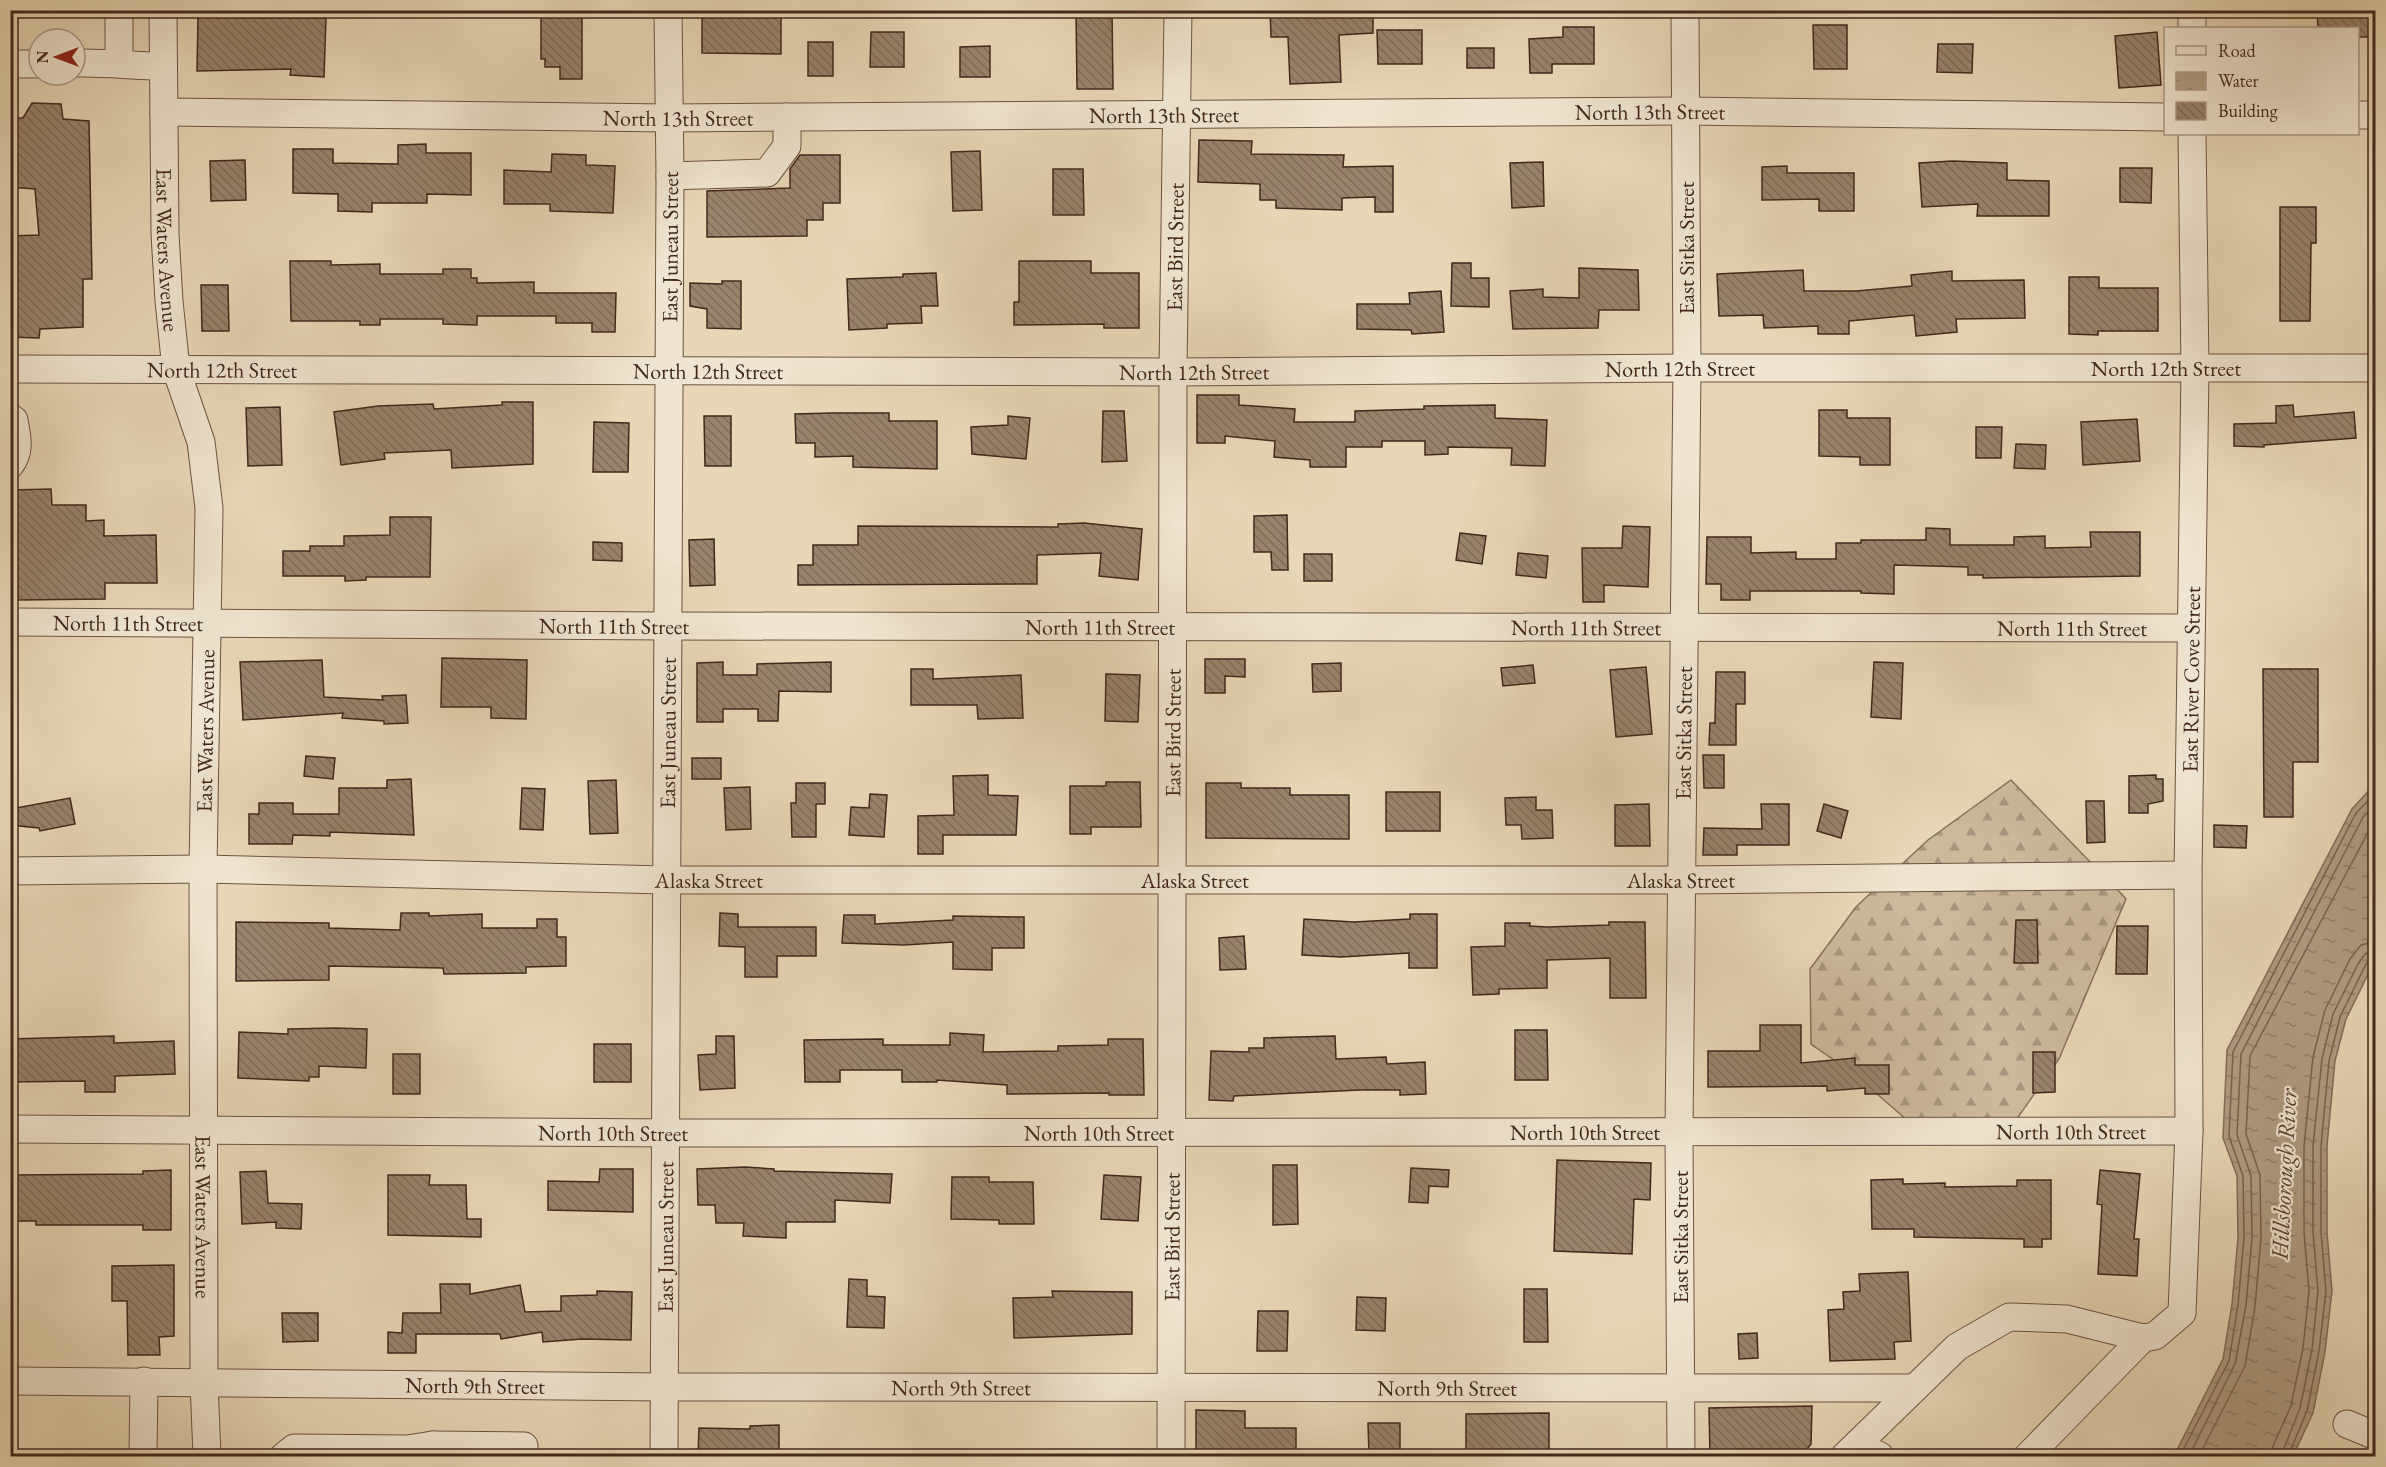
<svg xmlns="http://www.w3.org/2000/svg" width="2386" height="1467" viewBox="0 0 2386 1467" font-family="'EB Garamond',serif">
<defs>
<pattern id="forest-firs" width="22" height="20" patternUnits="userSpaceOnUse" patternTransform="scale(1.5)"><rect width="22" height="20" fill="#cbb99c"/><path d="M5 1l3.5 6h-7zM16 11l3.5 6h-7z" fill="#a6967e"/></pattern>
<pattern id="water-ripples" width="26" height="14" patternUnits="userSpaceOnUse" patternTransform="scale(1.5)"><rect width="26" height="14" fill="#af9c82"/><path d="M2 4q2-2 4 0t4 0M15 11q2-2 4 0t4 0" fill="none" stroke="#907f6a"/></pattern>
<pattern id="building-back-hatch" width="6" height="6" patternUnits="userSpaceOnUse" patternTransform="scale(1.5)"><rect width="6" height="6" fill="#98836c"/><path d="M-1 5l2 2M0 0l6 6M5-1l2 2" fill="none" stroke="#7e6b58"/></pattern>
</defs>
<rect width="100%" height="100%" fill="#e7d7b6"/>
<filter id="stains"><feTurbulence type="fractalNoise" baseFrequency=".00333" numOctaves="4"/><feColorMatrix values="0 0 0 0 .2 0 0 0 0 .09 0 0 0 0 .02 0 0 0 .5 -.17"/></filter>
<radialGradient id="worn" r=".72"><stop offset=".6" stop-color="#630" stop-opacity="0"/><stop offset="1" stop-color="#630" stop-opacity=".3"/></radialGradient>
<g fill="url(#forest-firs)" stroke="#87705c" stroke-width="1.5">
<path d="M2371 459H2376V769L2372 772Z"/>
<path d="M2011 780 2093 865 1899 867 1928 840Z"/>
<path d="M2115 887 2126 899 2059 1059 2016 1120H1907L1854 1074 1811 1044 1810 969 1856 907 1874 890Z"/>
</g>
<path fill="url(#water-ripples)" stroke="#846e59" stroke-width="1.5" d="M2375 784V960L2346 1019 2335 1061 2327 1146V1232L2332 1291 2325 1352 2313 1413 2293 1456H2174L2223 1359 2232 1304 2238 1238 2237 1176 2223 1138 2227 1050 2352 809Z"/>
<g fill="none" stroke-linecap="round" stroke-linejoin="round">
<g stroke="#79624f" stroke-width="1.5">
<path d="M2180 1456 2229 1361 2238 1305 2244 1238 2243 1176 2229 1136 2233 1052 2356 813 2376 793"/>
<path d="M2189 1456 2235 1364 2246 1305 2252 1238 2251 1176 2237 1135 2241 1054 2363 817 2376 804"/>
<path d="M2199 1456 2245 1366 2255 1307 2261 1238 2260 1175 2246 1134 2250 1056 2376 817"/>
<path d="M2272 1456 2273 1446 2291 1406 2303 1348 2309 1291 2304 1232V1146L2313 1057 2325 1010 2350 959 2361 945 2376 941"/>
<path d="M2281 1456 2300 1408 2312 1350 2318 1291 2313 1232V1146L2322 1059 2333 1014 2358 964 2365 954 2376 950"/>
<path d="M2288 1456 2307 1411 2319 1351 2326 1291 2321 1232V1146L2329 1061 2340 1017 2365 966 2369 959 2376 958"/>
</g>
</g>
<g fill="url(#building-back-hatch)" stroke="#43281c" stroke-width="1.5">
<path d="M541 10H582V79H560V67H545V59H541Z"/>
<path d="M1076 10H1112L1113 89H1077Z"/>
<path d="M1270 10H1373V33L1339 35 1341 82 1290 84 1288 37H1271Z"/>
<path d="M2317 10H2376V37H2358V28H2318Z"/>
<path d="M755 15H781V54L702 53V16Z"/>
<path d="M198 17 326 18 324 77 290 75 291 69 197 71Z"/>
<path d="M1813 25H1847V69H1814Z"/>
<path d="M1563 27H1594V64H1552V73H1530L1529 39 1563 37Z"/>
<path d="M1377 30H1422V64H1378Z"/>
<path d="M871 32H904V67H870Z"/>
<path d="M2157 32 2161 85 2119 88 2115 36Z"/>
<rect x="808" y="42" width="25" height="34"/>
<path d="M1938 44H1973L1972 73 1937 72Z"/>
<path d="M990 46V77H960V47Z"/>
<rect x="1467" y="48" width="27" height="20"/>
<path d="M32 103 61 104 63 119 89 121 92 279H83V327L40 329 39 338 10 337V236L39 235 35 189 10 187V118H23Z"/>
<path d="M1199 140 1252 141 1251 154 1344 155 1343 167 1393 166V212H1375V197L1342 198V210L1276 208V200H1260V184L1198 182Z"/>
<path d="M426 144V153H471V195L427 194V203H372V212L338 211V194L293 193V149H333V163L398 164V145Z"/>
<path d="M980 151 982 210 953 211 951 152Z"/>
<path d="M552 154 586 155V165L615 166 613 213 550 211V204H504V170L551 172Z"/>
<path d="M800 155H840V203H823V220H807V236L707 237V191L790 188V169Z"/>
<path d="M245 160 246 200 211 201 210 161Z"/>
<path d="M1953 161 2007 163V180L2049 181V216H1977L1978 204 1922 207 1919 163Z"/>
<path d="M1543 162 1544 206 1512 208 1510 163Z"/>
<path d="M1787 166V173H1854V211H1819V199L1762 200V167Z"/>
<path d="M2120 168H2152L2151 203 2120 202Z"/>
<path d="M1053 169H1083L1084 215H1053Z"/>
<path d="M2280 207H2316V243H2311L2310 321H2280Z"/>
<path d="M290 261H331V265L380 264V274H443V269H471V278H477V283L534 282V293H616L615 332H592V323H556V316H477V325L443 324V319H380V325H360V321H291Z"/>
<path d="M1019 261H1091V273H1139V328H1104V324L1014 325V302H1019Z"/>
<path d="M1452 263H1471V278H1489V307L1451 306Z"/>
<path d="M1579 268 1638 270 1639 310H1599L1598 328 1513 329 1510 291 1543 289V297L1579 298Z"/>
<path d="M1803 270 1804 291H1856L1912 286 1911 275 1952 271V281L2024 280 2025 318 1956 319 1957 332 1916 336 1914 315 1849 321V334H1818V326L1764 328 1763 315 1719 316 1717 274Z"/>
<path d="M936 273 938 306H921L922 323 887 324V328L849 330 847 279 903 277V274Z"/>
<path d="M2069 277H2099V288H2158V331H2098V335L2069 334Z"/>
<path d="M722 281H741V329L707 328V309L690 306V283L722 284Z"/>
<path d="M201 285H228L229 331H202Z"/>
<path d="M1441 291 1444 332 1412 334 1411 330 1357 329V304H1410L1409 293Z"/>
<path d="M1197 395H1239V405L1295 409 1294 422H1355V411L1424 409V406L1495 405V418L1547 420 1545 466 1511 465 1512 448 1448 447V454L1425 455V441H1382V447H1346V467H1310V460L1274 457 1275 441 1225 436V443H1197Z"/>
<path d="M502 402H533V464L452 468 451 450 384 453 385 459 341 465 334 412 378 406 433 404 434 409 502 405Z"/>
<path d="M2293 405 2294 417 2354 412 2356 438 2264 445V447L2234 446V424L2276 423V406Z"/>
<path d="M280 407 282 465 248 466 246 408Z"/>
<path d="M1819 410H1847V418H1890V465H1860V457L1819 456Z"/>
<path d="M1103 411H1124L1127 461 1102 462Z"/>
<path d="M832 413H889V421H937V469L853 467V456L815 457V443H796L795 414Z"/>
<path d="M704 416H731V466H705Z"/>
<path d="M1008 416 1030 418 1026 459 972 454 971 427 1008 425Z"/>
<path d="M2137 419 2140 461 2083 465 2081 422Z"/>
<path d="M594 422 629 423 628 472H593Z"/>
<path d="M1976 427H2002L2001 458H1976Z"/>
<path d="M2016 444 2046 445 2045 469 2014 468Z"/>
<path d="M51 489 52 505H86V521L104 520V536L156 535 157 583H105V599L18 600 17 521H10V490Z"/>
<path d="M1287 515 1288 570H1272L1271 552H1254V516Z"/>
<path d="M390 517H431L430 577H366V580L345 581V576H283V551H310V546H344V536L390 535Z"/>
<path d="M1084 523 1142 529 1138 580 1099 576 1101 553 1037 555V584L798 585V565H813V545H858V526L1058 527V524Z"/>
<path d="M1623 526 1650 527 1648 587 1604 585V602H1583L1582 548H1622Z"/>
<path d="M1926 528 1950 529V545H2014V537L2045 536V548L2091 547 2090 532H2140V576L1983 578V575H1968V567L1894 565V594L1861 593V591H1750V600H1721V584H1706L1707 537H1751V553L1796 552V559H1836V543H1861V540H1926Z"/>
<path d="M1460 533 1486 536 1482 564 1456 560Z"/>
<path d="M714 539 715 585 690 586 689 540Z"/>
<path d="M593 542 622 543V561L593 560Z"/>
<path d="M1518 553 1548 556 1546 578 1516 575Z"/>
<rect x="1304" y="554" width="28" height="27"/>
<path d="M442 658 527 660 526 719 491 718V707H441Z"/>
<path d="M1205 659H1245V677L1225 676V693H1205Z"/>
<path d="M322 660 324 697 383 700 382 696 406 695 408 723 384 724V721L342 718 343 713 243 720 240 662Z"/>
<path d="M723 662V675H757V664L831 662V692L779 691 778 721H758V709H723V722H697V663Z"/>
<path d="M1874 662 1903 663 1901 719 1871 717Z"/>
<path d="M1341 663V691L1313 692 1312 664Z"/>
<path d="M1533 665 1535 683 1503 686 1501 668Z"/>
<path d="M1646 667 1652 734 1616 737 1610 670Z"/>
<path d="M911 669H933V679L1021 675 1023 718 978 719 977 705H911Z"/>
<path d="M2263 669H2318V762H2293V817H2264Z"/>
<path d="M1716 672H1745V704H1736V745H1709L1710 723H1715Z"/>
<path d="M1106 674 1140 675 1138 722 1105 721Z"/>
<path d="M1703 755H1724V788H1704Z"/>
<path d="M306 756 335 758 333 779 304 776Z"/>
<rect x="692" y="758" width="29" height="21"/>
<path d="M988 775V795L1018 796 1016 835H943V854H918V816L954 815 953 776Z"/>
<path d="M2156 775V779H2163V801L2148 804V813H2129V776Z"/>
<path d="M411 779 414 835 330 832V836L293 835 292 844H249V814H259V803H293V814H339V788H387V780Z"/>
<path d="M616 780 618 833 590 834 588 781Z"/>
<path d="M1106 782H1140L1141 827H1091V834H1070V786H1106Z"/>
<path d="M796 783H825V804H816V837H792L791 803H796Z"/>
<path d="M1206 783H1241V788H1290V795H1349V839L1206 838Z"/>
<path d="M750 787 751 829 726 830 724 788Z"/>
<path d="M522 788 545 789 543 830 520 829Z"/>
<rect x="1386" y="792" width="54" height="39"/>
<path d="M870 794 887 795 884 837 849 835 851 807 869 808Z"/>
<path d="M1536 797V810H1552L1553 838 1522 839 1521 825H1506L1505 798Z"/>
<path d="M70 798 75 824 40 831 39 828 10 825V809Z"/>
<path d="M2086 801H2104L2105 842 2087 843Z"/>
<path d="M1649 804 1650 846H1615V805Z"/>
<path d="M1761 804H1789V845H1737V855H1703L1704 828 1762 829Z"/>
<path d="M1824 804 1848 811 1841 838 1817 831Z"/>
<path d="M2214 825 2247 826 2246 848 2214 847Z"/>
<path d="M401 913H429V916L482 914V928H537V919H557V937H566V966L526 967V973L444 974 443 968 329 966V980L236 981V922L329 923V928L400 930Z"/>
<path d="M720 913 738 914V927H816V956H777V977H745V947L719 946Z"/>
<path d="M1410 914H1437V968H1409V953L1341 957 1302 955 1304 919 1354 922 1410 919Z"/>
<path d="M844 915H875V924L953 920V916L1024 917V948H992V970L953 969V942L904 945 842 943Z"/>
<path d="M2016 920H2037L2038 963H2014Z"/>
<path d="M1609 922H1645L1646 998H1610V958L1547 960V988L1499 989V994L1473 995 1471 947 1505 946V923H1530V926L1547 927 1609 925Z"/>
<path d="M2117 926H2148L2147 974H2116Z"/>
<path d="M1244 936 1246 969 1220 970 1219 938Z"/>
<path d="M1760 1025H1801V1063L1855 1058V1065H1889V1094H1865V1088L1827 1091V1086L1708 1087V1051H1760Z"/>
<path d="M335 1028 367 1029 366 1068 319 1066V1077H309V1081L238 1078 239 1032 288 1034V1029Z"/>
<path d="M1515 1030H1547L1548 1080H1515Z"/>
<path d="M950 1033 984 1035 983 1052 1058 1051V1046L1108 1045V1039H1143L1144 1095H1109V1093L1007 1094V1085L937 1080V1082H902V1070H840V1082H805L804 1040 883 1039V1045H950Z"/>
<path d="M114 1036V1043L174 1041 175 1074 115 1076V1092H85V1081L10 1082V1039Z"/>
<path d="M716 1036H734L735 1088 700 1090 698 1055 716 1054Z"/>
<path d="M1335 1036 1336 1059 1386 1057 1387 1064 1425 1062 1426 1094 1400 1095V1090H1360L1234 1096 1233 1101 1209 1100 1211 1051 1249 1052V1048H1264V1038Z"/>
<rect x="594" y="1044" width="37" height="38"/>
<path d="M2033 1052H2055V1092L2033 1093Z"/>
<rect x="393" y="1054" width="27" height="40"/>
<path d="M1557 1160 1651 1163 1650 1200 1634 1199 1632 1254 1554 1251Z"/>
<path d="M1273 1165H1297L1298 1224 1273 1225Z"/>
<path d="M745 1167 774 1169V1171L892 1174 890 1203 835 1200V1222H786V1238L743 1236 744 1223H716L715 1205H698L697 1169Z"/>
<path d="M1411 1168 1449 1170 1448 1187 1429 1186 1428 1203 1409 1202Z"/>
<path d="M600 1169H633V1212L548 1210V1181L599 1182Z"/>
<path d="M171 1170V1230H143V1225H36V1221H10V1175L143 1174V1171Z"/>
<path d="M2100 1170 2140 1174 2134 1239H2139L2137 1276 2098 1274 2102 1205 2097 1204Z"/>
<path d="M266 1171 268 1203 302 1204 301 1229 276 1228V1222L242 1224 240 1172Z"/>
<path d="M388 1175H430L429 1185H466L467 1219H481V1237L388 1235Z"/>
<path d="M1104 1175 1141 1177 1138 1221 1101 1219Z"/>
<path d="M952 1177H989V1182H1033L1034 1224H999V1220L951 1219Z"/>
<path d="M1903 1179V1184L1945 1183V1187L2017 1186V1180H2051V1239H2042V1247H2024V1239L1914 1237V1229H1872L1871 1180Z"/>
<path d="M174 1265V1336L159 1337 160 1355H128L127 1301H112V1266Z"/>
<path d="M1908 1272 1911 1341 1894 1342 1895 1359 1830 1361 1828 1310 1844 1309 1843 1292 1860 1291 1859 1274Z"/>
<path d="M849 1279 867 1280V1296L885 1297 884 1328 847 1327Z"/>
<path d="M440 1284H470V1294L520 1285 525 1312 561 1311V1296L597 1295V1291L632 1292 631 1340 582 1339 543 1342 542 1332 501 1339 500 1334H416V1353H388V1332L402 1333 403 1313H441Z"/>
<path d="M1524 1289H1547L1548 1342H1524Z"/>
<path d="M1052 1291 1132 1292V1334L1014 1338 1013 1298 1053 1297Z"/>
<path d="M1357 1297 1386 1298 1385 1331 1356 1330Z"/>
<path d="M1258 1311H1288L1287 1351H1257Z"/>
<path d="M282 1313H318V1341L283 1342Z"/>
<path d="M1757 1333 1758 1358 1739 1359 1738 1334Z"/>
<path d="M1812 1406 1811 1444 1802 1456H1710L1709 1408Z"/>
<path d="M1196 1410 1245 1411V1428H1296V1456H1196Z"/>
<path d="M1549 1413V1456H1466V1414Z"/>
<path d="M1368 1423H1400V1456H1369Z"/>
<path d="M779 1425V1456H698L699 1428 750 1429V1426Z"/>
</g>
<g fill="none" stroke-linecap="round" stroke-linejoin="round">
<g stroke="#6c5442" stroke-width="29">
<g id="minor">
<path id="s1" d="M163 10 165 234 169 301 176 369 201 442 209 508 203 869 204 1382 207 1456"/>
<path d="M2192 28V10"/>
<path d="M119 62V10"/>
<path d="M75 63C105 62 133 66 163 66"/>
<path d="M10 64H39"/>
<path id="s2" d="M164 112 668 118 1685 111 2166 117"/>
<path d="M2358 115H2376"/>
<path d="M670 176 767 173 787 146V117"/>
<path id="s3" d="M10 369 1173 372 1687 368H2376"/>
<path d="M10 417 14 420C17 437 21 451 10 465"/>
<path id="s4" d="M10 622 667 626 2191 628"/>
<path id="s5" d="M10 871 203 869 666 880H1683L2188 875"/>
<path id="s6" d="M10 1129 683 1133 2189 1131"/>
<path id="s7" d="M10 1381 664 1387 1913 1388"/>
<path d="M2347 1424 2376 1436"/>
<path d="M1857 1445 1880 1456"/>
<path d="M143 1456 144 1381"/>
<path d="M284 1456 294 1448 407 1449 433 1445"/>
<path d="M433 1456V1445L524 1446V1456"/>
<path id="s8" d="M664 1456 670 176 668 10"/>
<path id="s9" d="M1171 1456 1173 372 1178 10"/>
<path id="s10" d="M1681 1456 1679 1131 1687 368 1685 10"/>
<path id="s11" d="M1845 1456 1957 1347 2009 1317 2067 1319 2143 1338 2155 1336 2182 1313 2189 1131 2188 875 2195 368 2192 134"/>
<path d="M2028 1456 2143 1338"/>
</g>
</g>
<use href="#minor" stroke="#efe5d0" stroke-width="27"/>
</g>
<g text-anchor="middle" stroke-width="4.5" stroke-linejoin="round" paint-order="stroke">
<g font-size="22" fill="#43281c" stroke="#efe5d0">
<text dy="8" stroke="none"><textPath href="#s2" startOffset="1486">North 13th Street</textPath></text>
<text dy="8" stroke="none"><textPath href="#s2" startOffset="1000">North 13th Street</textPath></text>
<text dy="8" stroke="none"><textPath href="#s2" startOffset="514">North 13th Street</textPath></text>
<text dy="8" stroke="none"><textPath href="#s8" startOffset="1209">East Juneau Street</textPath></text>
<text dy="8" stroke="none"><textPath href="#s9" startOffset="1209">East Bird Street</textPath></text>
<text transform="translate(1686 248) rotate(-90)" y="8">East Sitka Street</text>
<text dy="8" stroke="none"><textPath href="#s1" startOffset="240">East Waters Avenue</textPath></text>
<text dy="8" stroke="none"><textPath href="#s3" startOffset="1670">North 12th Street</textPath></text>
<text dy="8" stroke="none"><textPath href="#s3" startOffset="2156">North 12th Street</textPath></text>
<text dy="8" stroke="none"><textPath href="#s3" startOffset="212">North 12th Street</textPath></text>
<text dy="8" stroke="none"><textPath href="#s3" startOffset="698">North 12th Street</textPath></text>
<text dy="8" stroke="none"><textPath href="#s3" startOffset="1184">North 12th Street</textPath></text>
<text dy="8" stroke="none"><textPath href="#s4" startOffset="118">North 11th Street</textPath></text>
<text dy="8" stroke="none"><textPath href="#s4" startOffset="604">North 11th Street</textPath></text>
<text dy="8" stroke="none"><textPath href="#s4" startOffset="1090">North 11th Street</textPath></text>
<text dy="8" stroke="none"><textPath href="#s4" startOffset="1576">North 11th Street</textPath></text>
<text dy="8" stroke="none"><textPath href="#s4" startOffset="2062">North 11th Street</textPath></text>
<text dy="8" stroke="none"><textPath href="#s11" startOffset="1034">East River Cove Street</textPath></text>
<text transform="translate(205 731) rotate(-89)" y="8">East Waters Avenue</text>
<text dy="8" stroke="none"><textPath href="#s8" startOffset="723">East Juneau Street</textPath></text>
<text dy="8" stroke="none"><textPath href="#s9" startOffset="723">East Bird Street</textPath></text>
<text dy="8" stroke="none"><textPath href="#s10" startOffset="723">East Sitka Street</textPath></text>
<text dy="8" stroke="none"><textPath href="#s5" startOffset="1185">Alaska Street</textPath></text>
<text dy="8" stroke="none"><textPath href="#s5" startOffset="699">Alaska Street</textPath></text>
<text dy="8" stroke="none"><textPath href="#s5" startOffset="1671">Alaska Street</textPath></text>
<text dy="8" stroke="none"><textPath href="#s6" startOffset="1575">North 10th Street</textPath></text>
<text dy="8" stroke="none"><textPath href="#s6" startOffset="2061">North 10th Street</textPath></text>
<text dy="8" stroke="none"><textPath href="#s6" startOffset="603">North 10th Street</textPath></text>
<text dy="8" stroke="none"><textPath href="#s6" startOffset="1089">North 10th Street</textPath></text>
<text dy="8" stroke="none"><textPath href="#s1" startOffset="1212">East Waters Avenue</textPath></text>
<text dy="8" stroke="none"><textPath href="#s8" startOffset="219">East Juneau Street</textPath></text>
<text dy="8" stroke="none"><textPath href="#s9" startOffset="219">East Bird Street</textPath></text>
<text transform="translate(1680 1237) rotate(-90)" y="8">East Sitka Street</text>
<text dy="8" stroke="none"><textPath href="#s7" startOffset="465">North 9th Street</textPath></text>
<text dy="8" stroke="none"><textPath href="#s7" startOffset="951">North 9th Street</textPath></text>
<text dy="8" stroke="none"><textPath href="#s7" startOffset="1437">North 9th Street</textPath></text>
</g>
<g font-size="24" font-style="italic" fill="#5e4536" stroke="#efe5d0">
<text transform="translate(2284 1174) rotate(-87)" y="8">Hillsborough River</text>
</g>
</g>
<rect width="2386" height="1467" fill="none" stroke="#e7d7b6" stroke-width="36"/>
<rect x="12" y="12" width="2362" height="1443" fill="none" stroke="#43281c" stroke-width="3"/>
<rect x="18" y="18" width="2350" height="1431" fill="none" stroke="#43281c" stroke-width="1.5"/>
<rect x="2164" y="27" width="195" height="108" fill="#efe5d0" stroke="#aa9988" stroke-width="1.5"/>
<rect x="2176" y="46" width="30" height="9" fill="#efe5d0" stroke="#aa9988" stroke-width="1.5"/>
<text x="2218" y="57" font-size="18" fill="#43281c">Road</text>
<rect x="2176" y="72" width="30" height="18" fill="url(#water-ripples)" stroke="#aa9988" stroke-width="1.5"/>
<text x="2218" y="87" font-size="18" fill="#43281c">Water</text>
<rect x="2176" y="102" width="30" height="18" fill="url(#building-back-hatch)" stroke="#aa9988" stroke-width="1.5"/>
<text x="2218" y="117" font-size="18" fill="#43281c">Building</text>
<g transform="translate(57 57) rotate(270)"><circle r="28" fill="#efe5d0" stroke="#aa9988" stroke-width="1.5"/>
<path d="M0-4.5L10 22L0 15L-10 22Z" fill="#8f2418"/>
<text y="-9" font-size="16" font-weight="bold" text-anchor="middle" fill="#43281c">N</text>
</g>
<rect width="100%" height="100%" filter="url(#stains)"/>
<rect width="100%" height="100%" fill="url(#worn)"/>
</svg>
